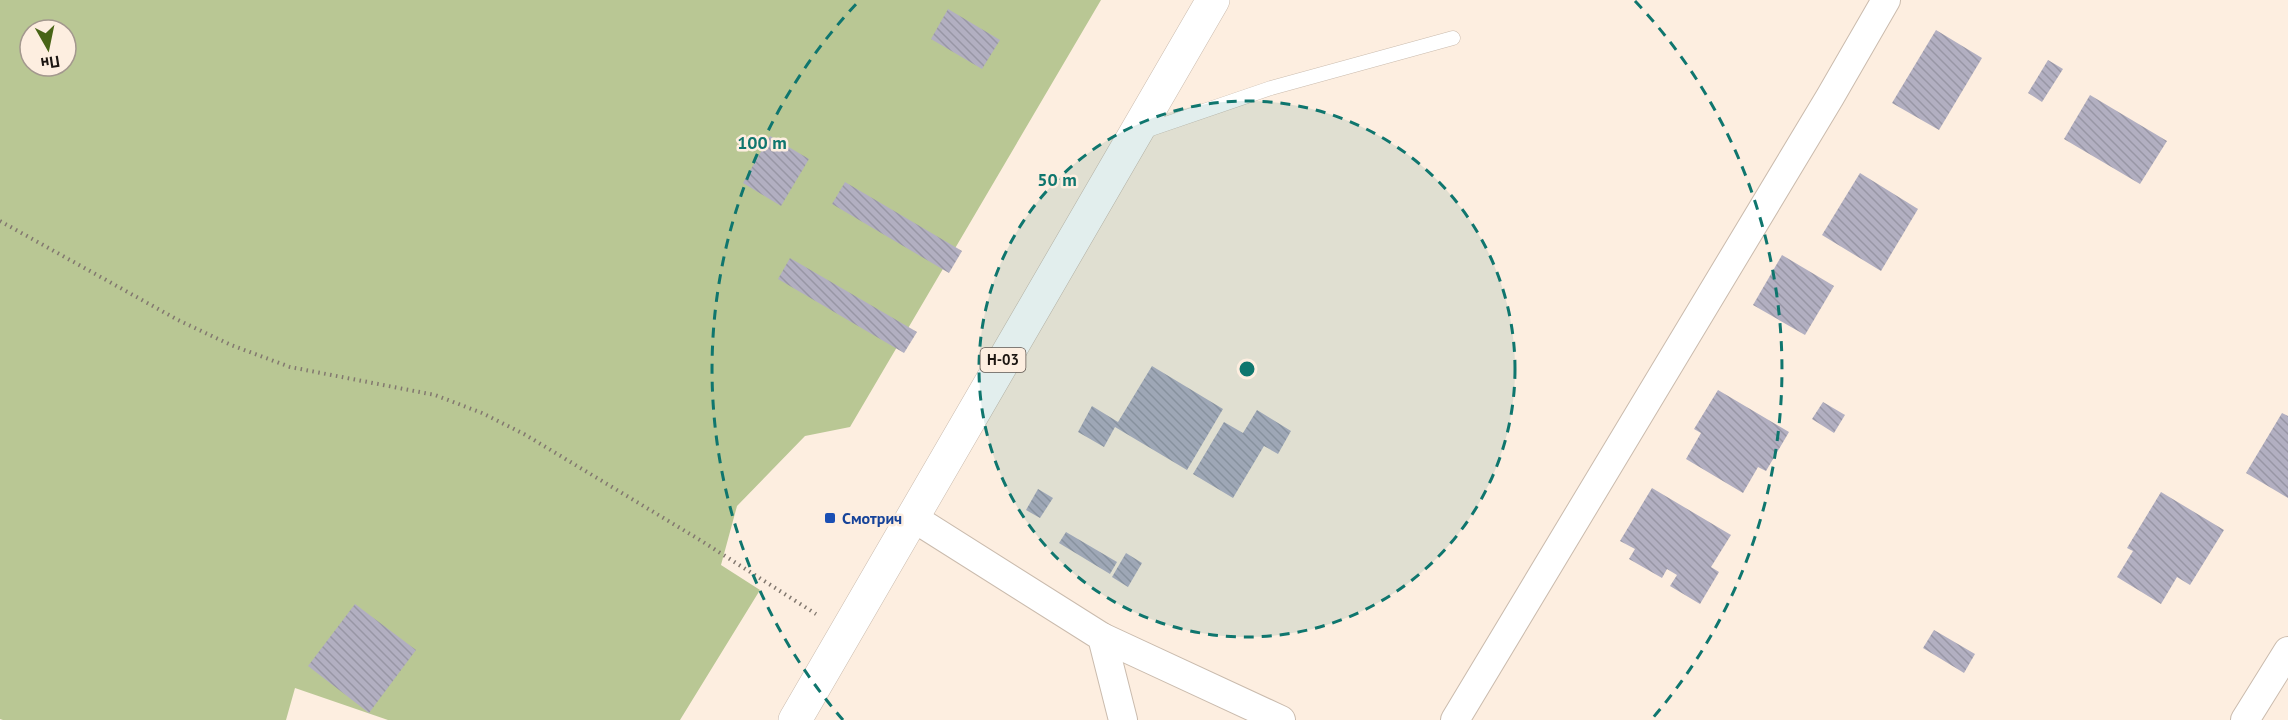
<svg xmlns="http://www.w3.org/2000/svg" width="2288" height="720" viewBox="0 0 2288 720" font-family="'PT Sans',sans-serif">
<defs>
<pattern id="building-back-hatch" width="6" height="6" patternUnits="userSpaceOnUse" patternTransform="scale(1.5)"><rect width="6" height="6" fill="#b2afc1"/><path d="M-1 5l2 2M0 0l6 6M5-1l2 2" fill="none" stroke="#9896a5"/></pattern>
</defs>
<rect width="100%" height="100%" fill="#fdeee0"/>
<path fill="#b9c794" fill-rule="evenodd" d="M0 0H1101L850 427 805 436 737 506 721 565 760 590 680 720H388L295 688 286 720H3L0 719ZM30 30H66V66H30Z"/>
<g fill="url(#building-back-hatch)">
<path d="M948 9 1000 40 982 69 931 39Z"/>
<path d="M1936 30 1982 58 1939 130 1892 103Z"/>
<path d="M2048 60 2063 69 2042 102 2028 93Z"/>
<path d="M2090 95 2167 141 2140 184 2064 139Z"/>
<path d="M770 136 809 159 781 206 743 183Z"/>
<path d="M1860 173 1918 209 1881 271 1822 235Z"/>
<path d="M845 182 962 251 949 273 832 204Z"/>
<path d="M1782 255 1834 286 1805 335 1753 305Z"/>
<path d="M790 258 917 332 904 353 778 279Z"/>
<path d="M1152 366 1223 409 1187 470 1115 427 1104 447 1078 432 1092 406 1118 422Z"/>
<path d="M1718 390 1789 432 1766 471 1758 467 1743 493 1686 459 1701 433 1694 429Z"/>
<path d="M1823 402 1845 415 1834 433 1812 419Z"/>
<path d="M1257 410 1291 431 1278 454 1264 446 1233 498 1193 474 1224 422 1243 433Z"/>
<path d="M2282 413 2288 416V498L2246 473Z"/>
<path d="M1652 488 1731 535 1711 567 1719 572 1700 604 1670 586 1677 575 1667 569 1662 578 1629 559 1635 549 1620 541Z"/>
<path d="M1038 489 1053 498 1040 518 1026 510Z"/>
<path d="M2161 492 2224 530 2190 585 2177 577 2161 604 2117 577 2133 551 2127 548Z"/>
<path d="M1066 532 1117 562 1110 574 1059 543Z"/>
<path d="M1126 553 1142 563 1128 587 1112 577Z"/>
<path d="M355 604 416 650 369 713 308 666Z"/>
<path d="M1934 630 1975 654 1964 673 1923 648Z"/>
</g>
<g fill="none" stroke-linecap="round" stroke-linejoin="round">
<g stroke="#cabbad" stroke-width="15">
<path id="service" d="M1142 132 1271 88 1453 38"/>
</g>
<g stroke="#cabbad" stroke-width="30">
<g id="minor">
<path d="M912 517 1102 637 1123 720"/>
<path d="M1102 637 1281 720"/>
<path d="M1455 720 1830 97 1886 0"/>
<path d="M2245 720 2288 651"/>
</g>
</g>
<g stroke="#cabbad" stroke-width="34">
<path id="primary" d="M795 720 1213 0"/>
</g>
<path stroke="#82786f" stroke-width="4" stroke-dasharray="1.5 4.5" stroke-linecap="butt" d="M0 221 178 320 231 345 290 367 435 395 482 413 524 434 700 540 816 614"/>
<use href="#service" stroke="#fff" stroke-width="14"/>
<use href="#minor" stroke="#fff" stroke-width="28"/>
<use href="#primary" stroke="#fff" stroke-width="33"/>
</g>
<circle cx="1247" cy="369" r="268" fill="#0f766e" fill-opacity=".12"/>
<g fill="none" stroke="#0f766e" stroke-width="3" stroke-dasharray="10 8">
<circle cx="1247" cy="369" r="268"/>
<path d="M843 720A535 535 0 0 1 859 1M1635 1A535 535 0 0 1 1651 720"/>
</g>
<rect fill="#1a4fb4" stroke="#fdeee0" stroke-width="2" x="824" y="512" width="12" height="12" rx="3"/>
<g text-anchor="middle" stroke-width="5" stroke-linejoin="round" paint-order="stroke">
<rect fill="#fdeee0" stroke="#605750" stroke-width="1.5" x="980.5" y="348" width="45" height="24" rx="4.5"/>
<g font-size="15" font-weight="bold" fill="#1c1612">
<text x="1003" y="365">Н-03</text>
</g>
<g font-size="16" font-weight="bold" fill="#164399" stroke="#fdeee0" text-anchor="start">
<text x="842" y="524">Смотрич</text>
</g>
</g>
<circle cx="1247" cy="369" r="9" fill="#0f766e" stroke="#fdeee0" stroke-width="3"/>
<g font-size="18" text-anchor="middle" font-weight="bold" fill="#0f766e" stroke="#fdeee0" stroke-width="5" stroke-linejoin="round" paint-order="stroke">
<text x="762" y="149">100 m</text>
<text x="1057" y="186">50 m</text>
</g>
<g transform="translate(48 48) rotate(171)"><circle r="28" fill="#fdeee0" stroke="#a3988e" stroke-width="1.5"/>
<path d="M0-4.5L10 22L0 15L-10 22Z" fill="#486416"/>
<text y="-9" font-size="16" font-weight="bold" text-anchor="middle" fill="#1c1612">Пн</text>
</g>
</svg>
